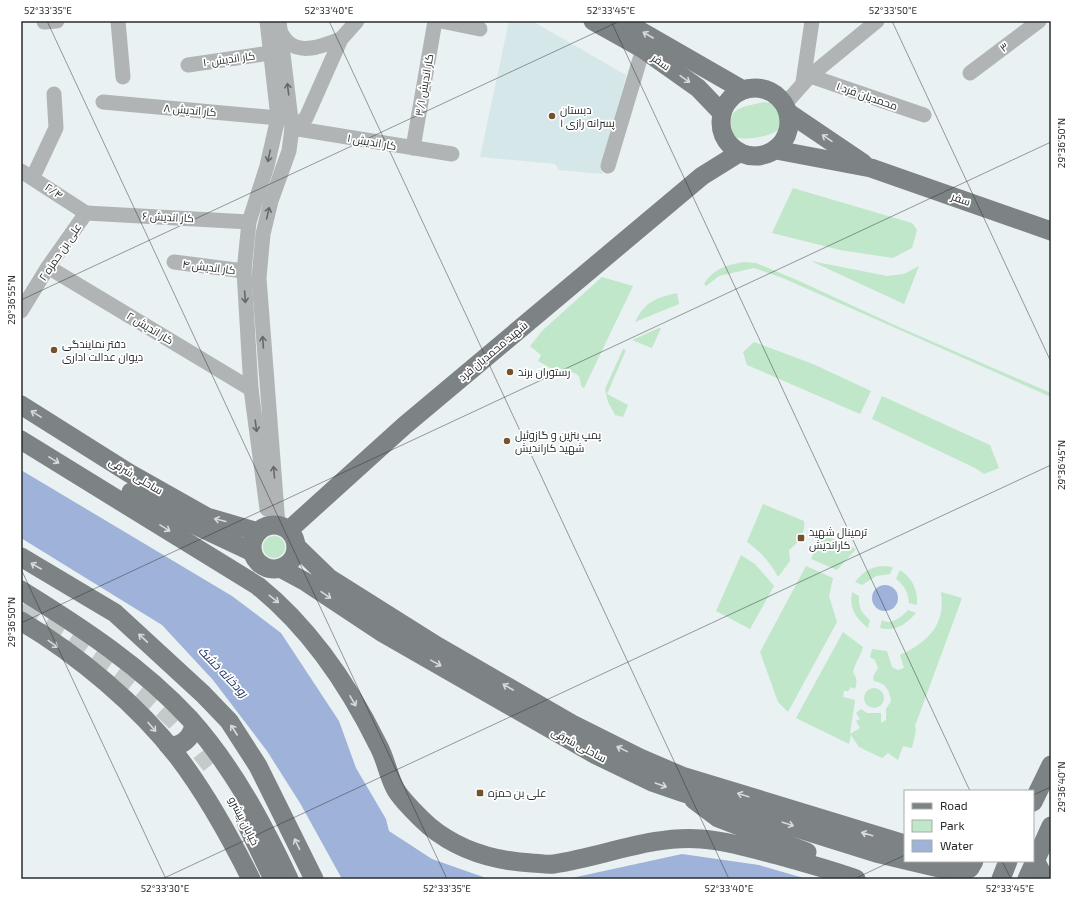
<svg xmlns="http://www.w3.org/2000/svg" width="1072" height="900" viewBox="0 0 1072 900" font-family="'Exo 2',Cairo,sans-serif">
<rect width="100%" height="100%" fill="#e9f1f2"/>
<path fill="#d6e7ea" d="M509 21H532L626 75 602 174 559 170 555 164 480 157Z"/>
<g fill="#c0e7c9">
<path d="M764 102 775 104C781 111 782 118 783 127 770 137 749 141 734 137 724 107 740 108 764 102Z"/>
<path d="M793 188 912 223 917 230 912 248 893 258 840 250 772 233Z"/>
<path d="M811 261 887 276 904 274 919 266 904 304Z"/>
<path d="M744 262 756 263 797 280 901 328 1051 393V397L785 279 754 268 719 276 706 286 704 284C714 268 727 265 744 262Z"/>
<path d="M602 277 633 286 584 388 581 386C580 378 580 374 571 372L564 376 563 371 560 368 552 369 538 361 541 355 530 346 543 330Z"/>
<path d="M677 293 679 304 635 322C645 302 655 298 677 293Z"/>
<path d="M659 328H661L652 348 632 340Z"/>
<path d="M754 342 813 364 871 391 860 414 747 365 743 352Z"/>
<path d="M623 349 626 350 607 394 628 405 623 417 615 415 608 402 605 389Z"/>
<path d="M882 396 990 445 999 468 984 474 975 468 872 419Z"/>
<path d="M763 504 804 521C806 533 798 543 789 550L790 561 778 577C770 562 761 552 747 542Z"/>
<path d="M822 534 856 549 837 570 811 559Z"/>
<circle cx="274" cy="547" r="11"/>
<path d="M741 555 755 564 774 586 750 629 716 611Z"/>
<path d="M806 566 833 578 829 596 837 622 788 712 778 702 760 652Z"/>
<path d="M883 566 893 567 890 574 876 576 862 585 855 582C863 572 870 567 883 566Z"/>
<path d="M900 570C913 578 918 591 917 605L909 603C908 592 905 586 896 579Z"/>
<path d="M852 592 859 596C858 608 862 613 870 620L868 628C856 618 849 609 852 592Z"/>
<path d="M941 592 962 598 915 726 916 730 912 748 903 746 898 760 888 753 882 758 859 747 851 735 849 744 796 718 843 632 863 647C861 656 855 662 853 672 856 677 858 682 855 689L851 687 848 691H844L843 697 855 700 850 734 860 728 856 721 860 719 856 713 861 709 867 713H881V723L886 720V709L891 701C889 690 886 683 874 681L873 677 878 668 875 660 870 657 872 649 887 651 892 667 898 670 904 668 900 655C928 642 946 625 941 592Z"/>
<path d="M908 610 916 613C906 624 896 632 880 628L882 620C892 626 901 617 908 610Z"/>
<circle cx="874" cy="698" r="10"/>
</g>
<g fill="#9fb2d9">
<path d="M21 470 232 596 281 633 339 721 356 768 386 819 389 831 432 859 486 878 507 879H342L300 803 267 751 213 680 162 625 21 538Z"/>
<circle cx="885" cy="598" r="13"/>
<path d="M682 854 759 865 807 879H567Z"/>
</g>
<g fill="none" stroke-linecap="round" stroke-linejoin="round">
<path stroke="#c3caca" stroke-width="19" stroke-dasharray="19 10" stroke-linecap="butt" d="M21 608C75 642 128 675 174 720 187 733 199 750 211 765"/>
<g stroke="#b1b4b5" stroke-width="15">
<path d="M118 21 123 77"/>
<path d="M267 21 278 118 267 166 249 222 244 271 251 389 267 509"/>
<path d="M441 21 480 29"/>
<path d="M44 22 57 21"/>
<path d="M281 33C283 36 286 41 289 43 304 55 326 44 341 39"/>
<path d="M188 65 270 53"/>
<path d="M970 73 1039 21"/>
<path d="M810 76 924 115"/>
<path d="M803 82 812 21"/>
<path d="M103 102 278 118"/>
<path d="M785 104 810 76 877 21"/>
<path d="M292 128 452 154"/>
<path d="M292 128 306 118 341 39 357 21"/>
<path d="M413 148 435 21"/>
<path d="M608 166 643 49"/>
<path d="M21 171 86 213"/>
<path d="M33 177 56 128 54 94"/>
<path d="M86 213 249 222"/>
<path d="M174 262 244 271"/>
<path d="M48 267 251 389"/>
<path d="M21 311 48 267 86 213"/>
<path d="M278 525 259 278 263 234 271 201 289 151 292 128 279 21"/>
</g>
<g stroke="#7d8285" stroke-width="19">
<path d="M593 21 643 49 698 88 722 113"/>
<path d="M623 21 743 90"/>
<circle cx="755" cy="122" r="34"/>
<path d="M789 113 863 163"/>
<path d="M776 150 871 168 1051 231"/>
<path d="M21 405 129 473 207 517 258 532"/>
<path d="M21 440 258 586C311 629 348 684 378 745 386 759 388 776 396 790 402 800 420 818 429 826 459 851 494 861 532 863 539 863 547 865 554 864 603 857 651 835 701 839 729 841 757 850 784 857 808 864 832 870 856 879"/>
<path d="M131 492 152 505 252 552"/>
<circle cx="274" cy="547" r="22"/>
<path d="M289 530 404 426 702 176 739 153"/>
<path d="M296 546 329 578 437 646 572 724 640 758 682 776 905 844"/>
<path d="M21 557 115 613 203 694 229 721 258 766 314 879"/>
<path d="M280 568 306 582 383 633 596 755 652 782 684 793 876 853 905 860"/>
<path d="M21 590C81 627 142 667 190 719 232 766 262 822 289 879"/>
<path d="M21 621C78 655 138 705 178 757 207 795 230 837 251 879"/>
<path d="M168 745C183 748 191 738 194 725"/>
<path d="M694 800 718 818 807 852"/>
<path d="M1033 802 1051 765"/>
<path d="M247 825 273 879"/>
<path d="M1035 860 1045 879"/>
<path d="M909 861 952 871 962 879"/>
<path d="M952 871 964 872 970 868 974 861"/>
<path d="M1001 879 1008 861"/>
<path d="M1027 879 1051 826"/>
</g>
</g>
<defs><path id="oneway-shaft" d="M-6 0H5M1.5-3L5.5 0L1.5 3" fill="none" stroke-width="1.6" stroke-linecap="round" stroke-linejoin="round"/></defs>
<g stroke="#d8dada">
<use href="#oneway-shaft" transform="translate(648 35) rotate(-150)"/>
<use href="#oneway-shaft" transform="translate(685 79) rotate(35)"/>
<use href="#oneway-shaft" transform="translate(827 138) rotate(-146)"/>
<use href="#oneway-shaft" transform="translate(36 414) rotate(-149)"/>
<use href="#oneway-shaft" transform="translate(54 460) rotate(32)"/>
<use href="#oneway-shaft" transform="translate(220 520) rotate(-166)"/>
<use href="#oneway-shaft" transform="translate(165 528) rotate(32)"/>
<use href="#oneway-shaft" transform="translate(36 566) rotate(-150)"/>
<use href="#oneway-shaft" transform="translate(326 595) rotate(34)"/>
<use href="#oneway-shaft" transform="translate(274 599) rotate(38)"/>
<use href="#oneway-shaft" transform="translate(143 638) rotate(-137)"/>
<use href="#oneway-shaft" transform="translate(53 644) rotate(36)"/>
<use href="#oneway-shaft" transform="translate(436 663) rotate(29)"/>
<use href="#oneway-shaft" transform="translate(508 687) rotate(-150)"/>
<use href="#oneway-shaft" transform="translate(353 701) rotate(60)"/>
<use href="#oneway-shaft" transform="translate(152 727) rotate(50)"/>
<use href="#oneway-shaft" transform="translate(234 730) rotate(-123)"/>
<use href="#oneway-shaft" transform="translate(622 749) rotate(-154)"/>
<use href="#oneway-shaft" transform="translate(661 785) rotate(20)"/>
<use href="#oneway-shaft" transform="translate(743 795) rotate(-162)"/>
<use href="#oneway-shaft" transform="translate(788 824) rotate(18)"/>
<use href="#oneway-shaft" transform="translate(867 834) rotate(-164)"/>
<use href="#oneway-shaft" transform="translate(297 844) rotate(-116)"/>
</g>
<g stroke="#66696a">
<use href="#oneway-shaft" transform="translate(288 89) rotate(-97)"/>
<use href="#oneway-shaft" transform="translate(269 156) rotate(102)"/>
<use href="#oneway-shaft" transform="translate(268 213) rotate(-77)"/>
<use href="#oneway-shaft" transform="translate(245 297) rotate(86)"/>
<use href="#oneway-shaft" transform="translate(263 342) rotate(-94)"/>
<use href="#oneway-shaft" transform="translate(256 426) rotate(82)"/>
<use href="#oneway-shaft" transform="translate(274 472) rotate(-95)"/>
</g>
<path fill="none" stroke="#292c2c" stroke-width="1" stroke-opacity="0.45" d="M47 21 447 879M329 21 729 879M611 21 970 791M892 21 1051 362M21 300 620 21M21 569 166 879M21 623 1051 142M1033 795 1051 787M1002 861 1011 879M162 879 1051 465M854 879 905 855"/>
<g fill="#75522b" stroke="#fff" stroke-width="1.5">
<circle cx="552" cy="116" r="4"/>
<circle cx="54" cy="350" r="4"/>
<circle cx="510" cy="372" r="4"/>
<circle cx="507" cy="441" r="4"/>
<rect x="797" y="534" width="8" height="8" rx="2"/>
<rect x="476" y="789" width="8" height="8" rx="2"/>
</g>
<g text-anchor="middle" stroke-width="3.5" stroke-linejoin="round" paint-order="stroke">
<g font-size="11" fill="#292c2c" stroke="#fff">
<text transform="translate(1004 47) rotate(-37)" y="4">۳</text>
<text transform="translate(229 59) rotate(-8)" y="4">۱۰ کار اندیش</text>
<text transform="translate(661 62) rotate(35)" y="4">سفر</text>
<text transform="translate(424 85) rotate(-80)" y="4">۳/۱ کار اندیش</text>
<text transform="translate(867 96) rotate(19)" y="4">۱ محمدیان فرد</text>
<text transform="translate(190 110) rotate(5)" y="4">۸ کار اندیش</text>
<text transform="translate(372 142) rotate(10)" y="4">۱ کار اندیش</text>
<text transform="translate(54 191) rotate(34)" y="4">۲/۴</text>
<text transform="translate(961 199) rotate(19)" y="4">سفر</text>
<text transform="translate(168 217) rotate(3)" y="4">۶ کار اندیش</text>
<text transform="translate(60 252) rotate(-56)" y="4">۲ علی بن حمزه</text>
<text transform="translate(209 267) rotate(7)" y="4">۴ کار اندیش</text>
<text transform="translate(150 328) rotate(31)" y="4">۲ کار اندیش</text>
<text transform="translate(493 351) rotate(-40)" y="4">شهید محمدیان فرد</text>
<text transform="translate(136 476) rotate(31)" y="4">ساحلی شرقی</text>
<text transform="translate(579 745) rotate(28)" y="4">ساحلی شرقی</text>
<text transform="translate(244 821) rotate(63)" y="4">خیابان پیشرو</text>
</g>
<g font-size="11" fill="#292c2c" stroke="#fff" text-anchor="start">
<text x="560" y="114">دبستان<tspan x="560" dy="13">پسرانه رازی ۱</tspan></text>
<text x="62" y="348">دفتر نمایندگی<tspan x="62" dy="13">دیوان عدالت اداری</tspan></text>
<text x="518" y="376">رستوران برند</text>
<text x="515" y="439">پمپ بنزین و گازوئیل<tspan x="515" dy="13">شهید کاراندیش</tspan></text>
<text x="809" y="536">ترمینال شهید<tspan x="809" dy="13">کاراندیش</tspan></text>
<text x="488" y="797">علی بن حمزه</text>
</g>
<g font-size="12" font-style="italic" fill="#192d5e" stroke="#fff">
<text transform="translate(223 672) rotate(46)" y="4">رودخانه خشک</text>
</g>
</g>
<rect width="1072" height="900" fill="none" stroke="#ffffff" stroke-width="44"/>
<rect x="904" y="790" width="130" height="72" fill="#ffffff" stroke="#a9abab"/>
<rect x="912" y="803" width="20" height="6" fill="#7d8285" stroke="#a9abab"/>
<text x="940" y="810" font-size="12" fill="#292c2c">Road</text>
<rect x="912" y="820" width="20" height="12" fill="#c0e7c9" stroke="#a9abab"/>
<text x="940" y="830" font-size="12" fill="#292c2c">Park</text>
<rect x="912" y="840" width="20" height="12" fill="#9fb2d9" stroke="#a9abab"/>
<text x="940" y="850" font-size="12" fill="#292c2c">Water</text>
<rect x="22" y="22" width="1028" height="856" fill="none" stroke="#292c2c" stroke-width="1.5"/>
<g font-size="10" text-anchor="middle" fill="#292c2c">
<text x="48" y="14">52°33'35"E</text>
<text x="329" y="14">52°33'40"E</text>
<text x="611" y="14">52°33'45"E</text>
<text x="893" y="14">52°33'50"E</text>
<text transform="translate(1061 143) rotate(-90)" y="4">29°36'50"N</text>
<text transform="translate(11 300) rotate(-90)" y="4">29°36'55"N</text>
<text transform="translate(1061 465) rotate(-90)" y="4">29°36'45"N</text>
<text transform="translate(11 622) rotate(-90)" y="4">29°36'50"N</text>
<text transform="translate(1061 787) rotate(-90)" y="4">29°36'40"N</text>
<text x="165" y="892">52°33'30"E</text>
<text x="447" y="892">52°33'35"E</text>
<text x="729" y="892">52°33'40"E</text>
<text x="1010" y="892">52°33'45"E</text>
</g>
</svg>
